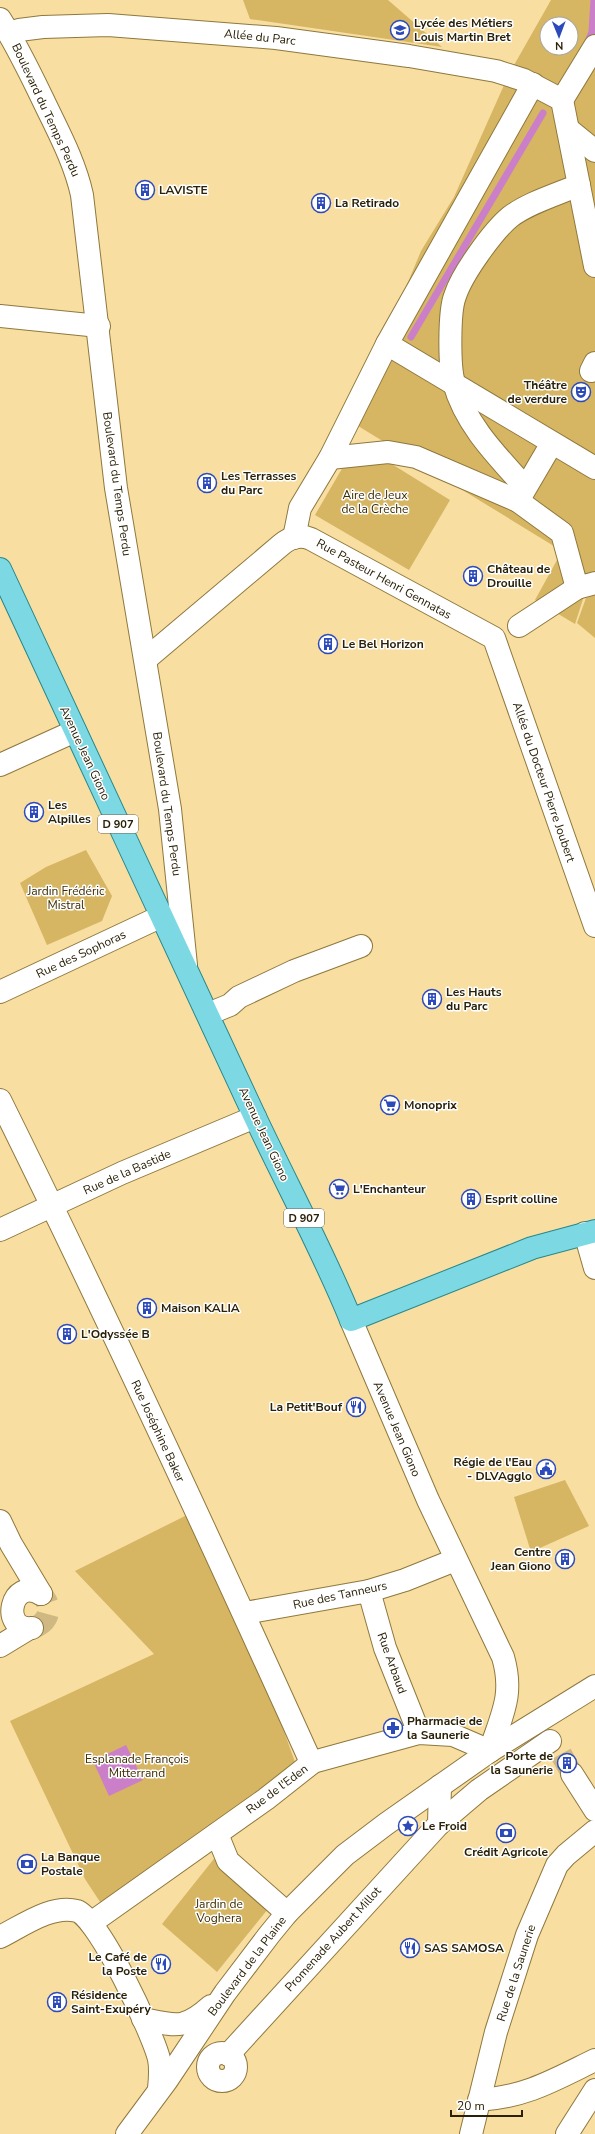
<svg xmlns="http://www.w3.org/2000/svg" width="595" height="2134" viewBox="0 0 595 2134" font-family="'Nunito Sans',sans-serif">
<rect width="100%" height="100%" fill="#f8dea1"/>
<g fill="#d6b563" fill-rule="evenodd">
<path d="M243 0H388L442 47 250 19Z"/>
<path d="M551 0H595V593L584 596 575 624 535 600 562 551 350 421 421 251 454 197 509 74ZM547 24H571V48H547Z"/>
<path d="M347 460 390 463 450 500 409 570 315 515Z"/>
<path d="M595 595V638L577 623 586 598Z"/>
<path d="M86 850 112 896 102 921 47 945 20 883 46 867Z"/>
<path d="M565 1480 589 1526 531 1552 514 1497Z"/>
<path d="M189 1514 276 1709 296 1765 104 1908 85 1879 10 1721 154 1654 75 1571Z"/>
<path d="M217 1855 272 1904 217 1972 162 1924Z"/>
</g>
<path fill="#ca7fc8" d="M126 1745 143 1780 109 1796 93 1761Z"/>
<g fill="none" stroke-linecap="round" stroke-linejoin="round">
<g stroke="#ca7fc8" stroke-width="7">
<path d="M587 44 592 32 594 0"/>
<path d="M411 337 543 113"/>
</g>
<g stroke="#cfb882" stroke-width="22" stroke-dasharray="22 11" stroke-linecap="butt">
<path d="M32 1628C49 1624 54 1606 41 1594"/>
<path d="M561 1754 572 1774"/>
</g>
<g stroke="#8f783d" stroke-width="24">
<g id="minor">
<path d="M0 19C18 47 32 77 46 106 60 135 75 163 82 195L116 488 170 809 186 965"/>
<path d="M9 33 19 30 43 27 108 25 276 38 409 56 496 71 524 80 562 100 595 266"/>
<path d="M533 84 387 344 595 468"/>
<path d="M562 100 595 46"/>
<path d="M568 129 595 151"/>
<path d="M0 316 99 326"/>
<path d="M591 371 595 363"/>
<path d="M330 458 388 452 416 457 518 501 552 443"/>
<path d="M525 487C497 456 465 424 454 383 449 367 449 311 455 296 462 274 493 231 510 217 528 203 558 194 579 185"/>
<path d="M518 501 562 533 577 588 595 583"/>
<path d="M294 538 300 508 330 458 387 344"/>
<path d="M519 626 577 588"/>
<path d="M146 659 281 545C289 538 300 534 311 539L494 638 595 926"/>
<path d="M0 765 75 731"/>
<path d="M0 992 162 916"/>
<path d="M208 1014 230 1005 239 997 294 971 361 946"/>
<path d="M0 1100C108 1318 210 1539 310 1760L313 1762"/>
<path d="M0 1230 122 1173 255 1117"/>
<path d="M585 1233 595 1268"/>
<path d="M351 1320 428 1500 503 1657C514 1695 502 1714 490 1751"/>
<path d="M0 1521 11 1544 41 1594"/>
<path d="M369 1591 385 1648 419 1733"/>
<path d="M245 1613 369 1591 405 1580 455 1560"/>
<path d="M32 1628C0 1632 10 1576 41 1594"/>
<path d="M0 1646 28 1629"/>
<path d="M572 1774 595 1810"/>
<path d="M439 1824 479 1790 550 1741"/>
<path d="M217 1834 228 1861 287 1913"/>
<path d="M91 1923 266 1799 313 1762 419 1733 453 1735 490 1751"/>
<path d="M0 1937C22 1926 52 1904 77 1911 99 1918 153 2034 159 2059 161 2069 160 2079 159 2089"/>
<path d="M143 2019C177 2026 184 2030 211 2006"/>
<circle cx="222" cy="2067" r="14"/>
<path d="M228 2055 439 1824 440 1786"/>
<path d="M479 2100C526 2097 554 2080 595 2060"/>
<path d="M127 2134 167 2080 225 1993 269 1935 287 1913 345 1855 386 1824 490 1751 595 1686"/>
<path d="M471 2134 496 2032 527 1935 557 1865 566 1855 595 1831"/>
<path d="M567 2134 595 2090"/>
</g>
</g>
<g stroke="#27878a" stroke-width="24">
<path id="major" d="M0 569C84 752 171 934 255 1117 287 1185 323 1251 351 1320L532 1248 595 1231"/>
</g>
<use href="#minor" stroke="#fff" stroke-width="22"/>
<use href="#major" stroke="#7cd8e3" stroke-width="22"/>
</g>
<defs>
<g id="school-ring" transform="scale(1)"><circle r="9.5" fill="#fff" stroke="#2d4aba" stroke-width="1.5"/><path d="M0-5L7-2L0 1L-7-2ZM-4 1L0 2.5L4 1V4Q0 6-4 4Z" fill="#2d4aba"/></g>
<g id="building-ring" transform="scale(1)"><circle r="9.5" fill="#fff" stroke="#2d4aba" stroke-width="1.5"/><path d="M-4-6H4V6H1V3H-1V6H-4ZM-2.5-4.3h1.7v1.8h-1.7ZM.8-4.3h1.7v1.8H.8ZM-2.5-1h1.7V.8h-1.7ZM.8-1h1.7V.8H.8Z" fill="#2d4aba"/></g>
<g id="theatre-ring" transform="scale(1)"><circle r="9.5" fill="#fff" stroke="#2d4aba" stroke-width="1.5"/><path d="M-5-5.5Q0-4 5-5.5V0Q5 5 0 6Q-5 5-5 0ZM-3.3-2.5H-1v1.5H-3.3ZM1-2.5H3.3v1.5H1ZM-2.8 1Q0 5.5 2.8 1Z" fill="#2d4aba"/></g>
<g id="supermarket-ring" transform="scale(1)"><circle r="9.5" fill="#fff" stroke="#2d4aba" stroke-width="1.5"/><path d="M-6-5.5h2.5l.6 2H6L4.5 2H-2.5L-4.4-4H-6ZM-1.5 3.2a1.3 1.3 0 1 0 .1 0ZM3 3.2a1.3 1.3 0 1 0 .1 0Z" fill="#2d4aba"/></g>
<g id="restaurant-ring" transform="scale(1)"><circle r="9.5" fill="#fff" stroke="#2d4aba" stroke-width="1.5"/><path d="M-5-6h1v4h1v-4h1v4h1v-4h1v5L-1.5 .5V6h-2V.5L-5-1ZM5-6V6H3V1.5H1.5Q1.5-4 5-6Z" fill="#2d4aba"/></g>
<g id="civic-ring" transform="scale(1)"><circle r="9.5" fill="#fff" stroke="#2d4aba" stroke-width="1.5"/><path d="M-.6-6.5H3V-4.5H.6V-3L4-1V1h2V6H-6V1h2V-1L-.6-3ZM-1.2 2.5V6h2.4V2.5Z" fill="#2d4aba"/></g>
<g id="pharmacy-ring" transform="scale(1)"><circle r="9.5" fill="#fff" stroke="#2d4aba" stroke-width="1.5"/><path d="M-2-6h4v4h4v4h-4v4h-4v-4h-4v-4h4Z" fill="#2d4aba"/></g>
<g id="sight-ring" transform="scale(1)"><circle r="9.5" fill="#fff" stroke="#2d4aba" stroke-width="1.5"/><path d="M0-6L1.8-2.2L6-1.7L2.9 1.2L3.7 5.4L0 3.3L-3.7 5.4L-2.9 1.2L-6-1.7L-1.8-2.2Z" fill="#2d4aba"/></g>
<g id="bank-ring" transform="scale(1)"><circle r="9.5" fill="#fff" stroke="#2d4aba" stroke-width="1.5"/><path d="M-6-4H6V4H-6ZM0-2.3a2.3 2.3 0 1 0 0 4.6a2.3 2.3 0 1 0 0-4.6Z" fill="#2d4aba"/></g>
</defs>
<g fill-rule="evenodd">
<use href="#school-ring" x="400" y="30"/>
<use href="#building-ring" x="145" y="190"/>
<use href="#building-ring" x="321" y="203"/>
<use href="#theatre-ring" x="581" y="392"/>
<use href="#building-ring" x="207" y="483"/>
<use href="#building-ring" x="473" y="576"/>
<use href="#building-ring" x="328" y="644"/>
<use href="#building-ring" x="34" y="812"/>
<use href="#building-ring" x="432" y="999"/>
<use href="#supermarket-ring" x="390" y="1105"/>
<use href="#supermarket-ring" x="339" y="1189"/>
<use href="#building-ring" x="471" y="1199"/>
<use href="#building-ring" x="147" y="1308"/>
<use href="#building-ring" x="67" y="1334"/>
<use href="#restaurant-ring" x="356" y="1407"/>
<use href="#civic-ring" x="546" y="1469"/>
<use href="#building-ring" x="565" y="1559"/>
<use href="#pharmacy-ring" x="393" y="1728"/>
<use href="#building-ring" x="567" y="1763"/>
<use href="#sight-ring" x="408" y="1826"/>
<use href="#bank-ring" x="506" y="1833"/>
<use href="#bank-ring" x="27" y="1864"/>
<use href="#restaurant-ring" x="410" y="1948"/>
<use href="#restaurant-ring" x="161" y="1964"/>
<use href="#building-ring" x="57" y="2002"/>
</g>
<g text-anchor="middle" stroke-width="3" stroke-linejoin="round" paint-order="stroke">
<g fill="#fff" stroke="#6a6452" stroke-width="1">
<rect x="98" y="815" width="40" height="18" rx="3"/>
<rect x="284" y="1209" width="40" height="18" rx="3"/>
</g>
<g font-size="11" font-weight="bold" fill="#2a2108">
<text x="118" y="828">D 907</text>
<text x="304" y="1222">D 907</text>
</g>
<g font-size="12" font-weight="bold" fill="#2a2108" stroke="#fff" text-anchor="start">
<text x="414" y="27">Lycée des Métiers<tspan x="414" dy="14">Louis Martin Bret</tspan></text>
<text x="159" y="194">LAVISTE</text>
<text x="335" y="207">La Retirado</text>
<text x="567" y="389" text-anchor="end">Théâtre<tspan x="567" dy="14">de verdure</tspan></text>
<text x="221" y="480">Les Terrasses<tspan x="221" dy="14">du Parc</tspan></text>
<text x="487" y="573">Château de<tspan x="487" dy="14">Drouille</tspan></text>
<text x="342" y="648">Le Bel Horizon</text>
<text x="48" y="809">Les<tspan x="48" dy="14">Alpilles</tspan></text>
<text x="446" y="996">Les Hauts<tspan x="446" dy="14">du Parc</tspan></text>
<text x="404" y="1109">Monoprix</text>
<text x="353" y="1193">L'Enchanteur</text>
<text x="485" y="1203">Esprit colline</text>
<text x="161" y="1312">Maison KALIA</text>
<text x="81" y="1338">L'Odyssée B</text>
<text x="342" y="1411" text-anchor="end">La Petit'Bouf</text>
<text x="532" y="1466" text-anchor="end">Régie de l'Eau<tspan x="532" dy="14">- DLVAgglo</tspan></text>
<text x="551" y="1556" text-anchor="end">Centre<tspan x="551" dy="14">Jean Giono</tspan></text>
<text x="407" y="1725">Pharmacie de<tspan x="407" dy="14">la Saunerie</tspan></text>
<text x="553" y="1760" text-anchor="end">Porte de<tspan x="553" dy="14">la Saunerie</tspan></text>
<text x="422" y="1830">Le Froid</text>
<text x="506" y="1856" text-anchor="middle">Crédit Agricole</text>
<text x="41" y="1861">La Banque<tspan x="41" dy="14">Postale</tspan></text>
<text x="424" y="1952">SAS SAMOSA</text>
<text x="147" y="1961" text-anchor="end">Le Café de<tspan x="147" dy="14">la Poste</tspan></text>
<text x="71" y="1999">Résidence<tspan x="71" dy="14">Saint-Exupéry</tspan></text>
</g>
<g font-size="12" fill="#2a2108" stroke="#fff">
<text transform="translate(260 37) rotate(6)" y="4">Allée du Parc</text>
<text transform="translate(46 110) rotate(65)" y="4">Boulevard du Temps Perdu</text>
<text transform="translate(117 484) rotate(82)" y="4">Boulevard du Temps Perdu</text>
<text transform="translate(384 579) rotate(29)" y="4">Rue Pasteur Henri Gennatas</text>
<text transform="translate(85 753) rotate(65)" y="4">Avenue Jean Giono</text>
<text transform="translate(544 782) rotate(71)" y="4">Allée du Docteur Pierre Joubert</text>
<text transform="translate(167 804) rotate(82)" y="4">Boulevard du Temps Perdu</text>
<text transform="translate(81 954) rotate(-25)" y="4">Rue des Sophoras</text>
<text transform="translate(264 1134) rotate(65)" y="4">Avenue Jean Giono</text>
<text transform="translate(127 1172) rotate(-24)" y="4">Rue de la Bastide</text>
<text transform="translate(397 1429) rotate(67)" y="4">Avenue Jean Giono</text>
<text transform="translate(158 1431) rotate(65)" y="4">Rue Joséphine Baker</text>
<text transform="translate(340 1595) rotate(-12)" y="4">Rue des Tanneurs</text>
<text transform="translate(392 1663) rotate(70)" y="4">Rue Arbaud</text>
<text transform="translate(277 1789) rotate(-37)" y="4">Rue de l'Eden</text>
<text transform="translate(333 1939) rotate(-48)" y="4">Promenade Aubert Millot</text>
<text transform="translate(247 1966) rotate(-53)" y="4">Boulevard de la Plaine</text>
<text transform="translate(516 1973) rotate(-72)" y="4">Rue de la Saunerie</text>
</g>
<g font-size="12" fill="#3d2c00" stroke="#fff">
<text x="375" y="499">Aire de Jeux<tspan x="375" dy="14">de la Crèche</tspan></text>
<text x="66" y="895">Jardin Frédéric<tspan x="66" dy="14">Mistral</tspan></text>
<text x="137" y="1763">Esplanade François<tspan x="137" dy="14">Mitterrand</tspan></text>
<text x="219" y="1908">Jardin de<tspan x="219" dy="14">Voghera</tspan></text>
</g>
</g>
<g transform="translate(559 36) rotate(179)"><circle r="19" fill="#ffffff" stroke="#aaa69c"/>
<path d="M0-3L7 15L0 10L-7 15Z" fill="#2d4aba"/>
<text y="-6" font-size="11" font-weight="bold" text-anchor="middle" fill="#2a2108">N</text>
</g>
<path d="M451 2110v6h71v-6" fill="none" stroke="#2a2108" stroke-width="2"/>
<text x="457" y="2110" font-size="12" fill="#2a2108" stroke="#ffffff" stroke-width="3" paint-order="stroke">20 m</text>
</svg>
